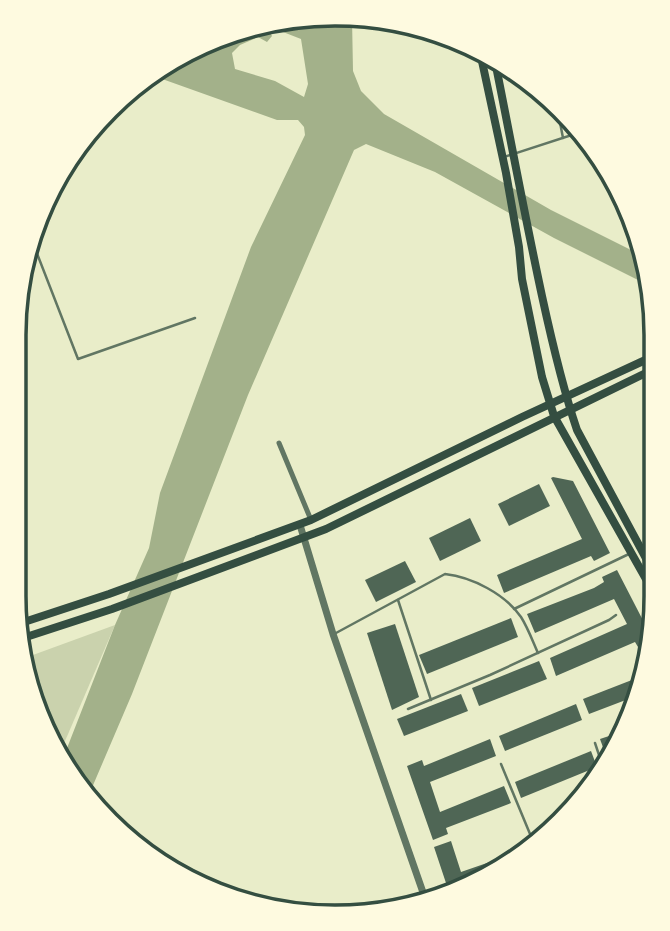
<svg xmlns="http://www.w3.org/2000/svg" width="670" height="931" viewBox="0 0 670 931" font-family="Roboto,sans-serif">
<rect width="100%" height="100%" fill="#e9edc9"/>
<path fill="#cad2ad" d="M115 625 59 755 25 679 22 659Z"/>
<path fill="#a3b18a" d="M352 18 353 71 361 91 384 114 551 210 643 256 652 287 554 238 435 172 366 144 354 150 248 395 132 694 88 797 68 774 62 761 115 625 149 548 160 493 251 247 305 135 304 127 298 120H277L151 75 252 25 272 24 267 27 272 36 267 42 258 37 240 45 232 53 235 69 275 81 304 97 308 84 301 39 283 32 278 23Z"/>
<g fill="#4f6655">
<path d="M553 477 573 481 610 553 594 561 591 556 504 593 497 575 582 539 551 478Z"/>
<path d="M539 484 550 506 509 526 498 504Z"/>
<path d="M470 518 481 541 440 561 429 538Z"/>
<path d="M405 561 416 582 376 602 365 580Z"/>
<path d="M617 570 650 634 648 643 638 647 635 642 556 676 550 658 627 624 614 599 535 633 527 614 594 588 604 582 602 577Z"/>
<path d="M511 618 518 637 427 674 419 655Z"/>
<path d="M395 624 419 697 392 710 367 633Z"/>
<path d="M539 661 547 679 479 706 472 688Z"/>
<path d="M637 678 631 698 589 714 583 699Z"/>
<path d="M461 694 468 711 404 736 397 719Z"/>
<path d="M576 704 582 720 505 751 499 736Z"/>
<path d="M621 732 615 750 605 753 600 739Z"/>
<path d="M490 739 496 756 430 782 440 812 504 786 511 803 446 828 448 834 433 840 407 766 422 760 424 766Z"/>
<path d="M591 751 597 767 521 798 515 782Z"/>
<path d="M451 841 461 872 530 848V851L458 892 450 895 434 847Z"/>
</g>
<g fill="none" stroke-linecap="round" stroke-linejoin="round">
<g stroke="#617663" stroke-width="2.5">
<path d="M558 112 563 138"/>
<path d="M504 157 581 132"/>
<path d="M31 238 78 359 195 318"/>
<path d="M398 600 431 700"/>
<path d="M514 609 631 553"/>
<path d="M336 633 445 574C472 577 505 594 521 617 528 628 533 642 538 653"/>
<path d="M408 709 490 675 609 620 616 615"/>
<path d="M595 743 603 767"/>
<path d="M501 764 535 846"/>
</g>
<path stroke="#617663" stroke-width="5" d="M279 443 311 520"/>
<path stroke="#617663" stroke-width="7" d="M300 525 333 634 426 901"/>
<g stroke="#344e41" stroke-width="8">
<path d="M480 52 506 173 519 247 522 279 542 377 554 416 655 595"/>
<path d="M494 56C510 136 525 217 542 296 552 342 562 386 577 430L655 575"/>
<path d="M18 624 109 594 311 520 522 417 654 356"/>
<path d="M20 639 112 609 326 529 654 369"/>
</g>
</g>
<path d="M0 0H670V931H0ZM335 26H335A309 309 0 0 1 644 335V596A309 309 0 0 1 335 905H335A309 309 0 0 1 26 596V335A309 309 0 0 1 335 26Z" fill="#fefae0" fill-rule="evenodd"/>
<path fill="none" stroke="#344e41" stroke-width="3.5" d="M335 26H335A309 309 0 0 1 644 335V596A309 309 0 0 1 335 905H335A309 309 0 0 1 26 596V335A309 309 0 0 1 335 26Z"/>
</svg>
